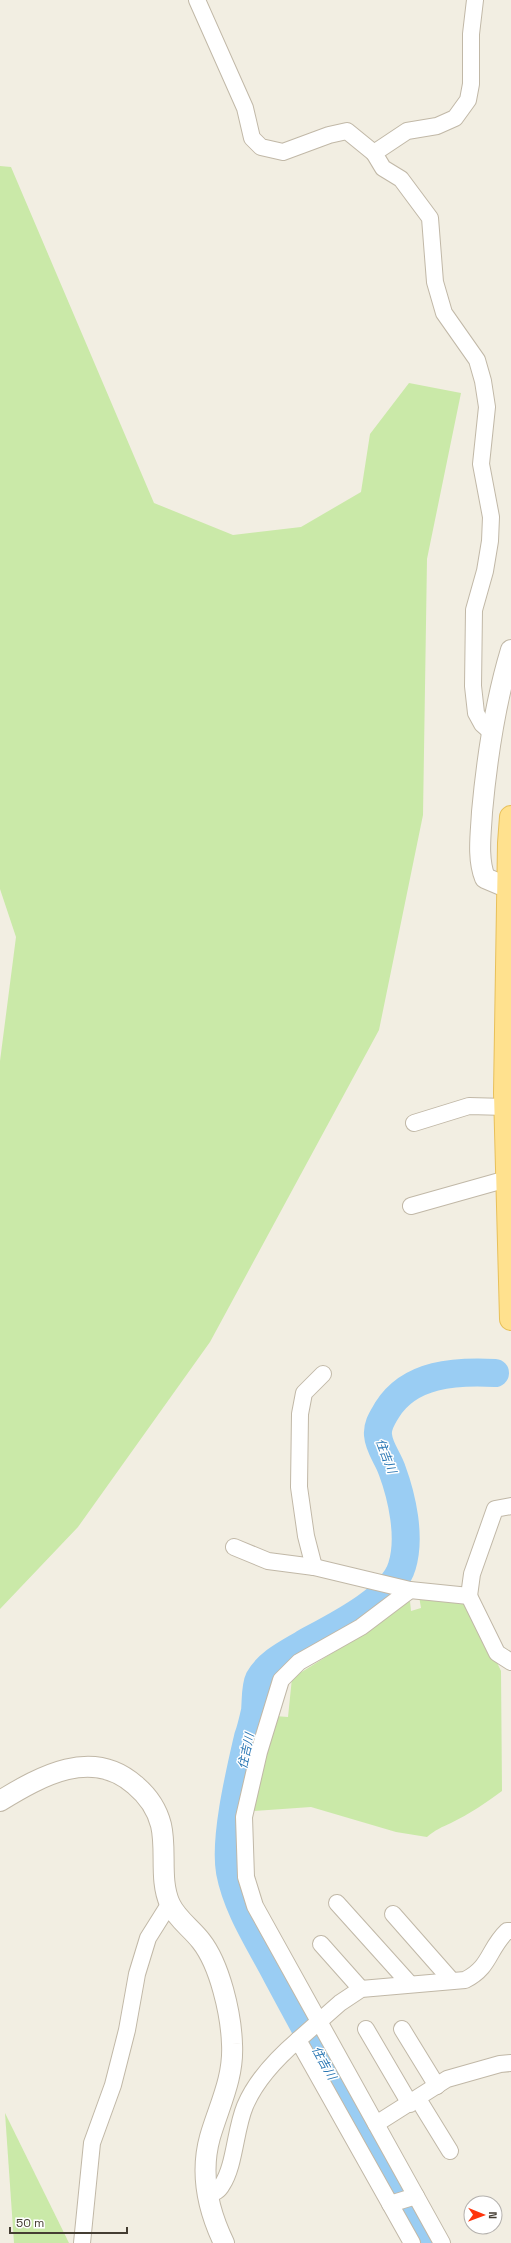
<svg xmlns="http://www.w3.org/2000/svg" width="511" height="2243" viewBox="0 0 511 2243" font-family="'Space Grotesk','Noto Sans JP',sans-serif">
<rect width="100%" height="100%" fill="#f2eee2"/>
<g fill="#cae9a8">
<path d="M0 166 11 167 154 503 233 535 301 527 361 492 370 434 409 383 461 393 427 559 423 815 379 1030 210 1342 78 1527 0 1609V1061L16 937 0 889Z"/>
<path d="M419 1596 463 1601 479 1625 501 1671 502 1791C486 1803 469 1814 451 1823 442 1827 435 1830 427 1837L396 1832 311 1807 254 1811 275 1716 288 1717 292 1678 374 1627 406 1603 410 1601 411 1611 421 1608Z"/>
<path d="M5 2113 69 2243H14Z"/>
</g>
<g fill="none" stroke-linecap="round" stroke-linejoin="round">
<path stroke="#9acdf3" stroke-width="28" d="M425 2243C375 2154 325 2066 277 1976 260 1943 237 1909 230 1872 224 1838 240 1772 248 1737 251 1729 253 1720 255 1711 256 1702 255 1687 259 1679 269 1661 290 1652 306 1642 334 1627 393 1598 402 1566 411 1537 402 1497 392 1470 388 1458 379 1448 378 1435 377 1425 383 1417 387 1410 410 1373 456 1371 495 1373"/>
<g stroke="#c1b8a7" stroke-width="18">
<g id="minor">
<path d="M197 0 245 108 252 138 261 147 283 152 329 135 347 131 374 153"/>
<path d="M475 0 471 34V84L468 100 455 118 437 126 407 131 374 153 383 168 401 179 430 218 435 282 444 313 477 360 483 381 487 407 481 464 491 517 490 541 485 571 474 610 473 686 476 713 482 724 491 732"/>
<path d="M414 1123 469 1106 506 1107 511 1105"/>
<path d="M411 1206 507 1179"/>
<path d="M234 1547 268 1561 314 1567 410 1590 469 1596 472 1574 495 1509 511 1506"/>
<path d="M314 1567 306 1536 299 1487 300 1414 304 1393 323 1374"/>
<path d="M410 1590 361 1627 299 1662 281 1680 259 1752 244 1817 246 1877 255 1906 442 2243"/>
<path d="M469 1596 497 1653 511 1662"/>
<path d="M337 1903 409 1983"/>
<path d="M393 1914 452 1981"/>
<path d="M321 1944 361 1989"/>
<path d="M366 2029 410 2104"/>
<path d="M402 2029 437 2086"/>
<path d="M298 2040 340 2003 361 1989 465 1980C491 1967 488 1949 507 1931H511"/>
<path d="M418 2099 450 2151"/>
<path d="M376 2124 447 2079 500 2064 511 2063"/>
<path d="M208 2195C214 2193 219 2191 222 2185 235 2165 235 2130 245 2106 256 2080 277 2058 298 2040L412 2243"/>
<path d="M390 2204 416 2196"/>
<path d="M82 2243 92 2143 113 2085 127 2030 137 1974 148 1938 170 1903"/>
</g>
</g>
<g stroke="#c1b8a7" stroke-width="22">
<g id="tertiary">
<path d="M511 650C495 703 487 757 482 812 481 833 477 858 485 878L511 889"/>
<path d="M0 1801C41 1776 92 1747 135 1785 147 1795 157 1809 161 1825 167 1850 159 1880 170 1904 177 1919 191 1928 201 1941 220 1965 231 2014 232 2044 234 2078 219 2106 210 2137 200 2173 208 2210 224 2243"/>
</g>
</g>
<g stroke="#e8c05a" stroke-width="24">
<path id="primary" d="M511 817 509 843 505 1093 511 1319"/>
</g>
<use href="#minor" stroke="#fff" stroke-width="16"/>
<use href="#tertiary" stroke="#fff" stroke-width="20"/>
<use href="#primary" stroke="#ffe18e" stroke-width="22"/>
</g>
<g text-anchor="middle" stroke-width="3" stroke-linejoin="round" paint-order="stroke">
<g font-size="12" font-style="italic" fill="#2876b3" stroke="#fff">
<text transform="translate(386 1456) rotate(69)" y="4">住吉川</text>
<text transform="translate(246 1751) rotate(-78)" y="4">住吉川</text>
<text transform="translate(324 2063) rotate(61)" y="4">住吉川</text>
</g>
</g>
<g transform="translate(483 2215) rotate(91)"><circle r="19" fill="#ffffff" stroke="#b4b1ad"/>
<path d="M0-3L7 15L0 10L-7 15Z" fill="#ff350c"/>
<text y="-6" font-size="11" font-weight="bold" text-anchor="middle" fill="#443d32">N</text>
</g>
<path d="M10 2227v6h117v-6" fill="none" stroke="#443d32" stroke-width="2"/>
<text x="16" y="2227" font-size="12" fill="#443d32" stroke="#ffffff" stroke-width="3" paint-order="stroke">50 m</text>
</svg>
